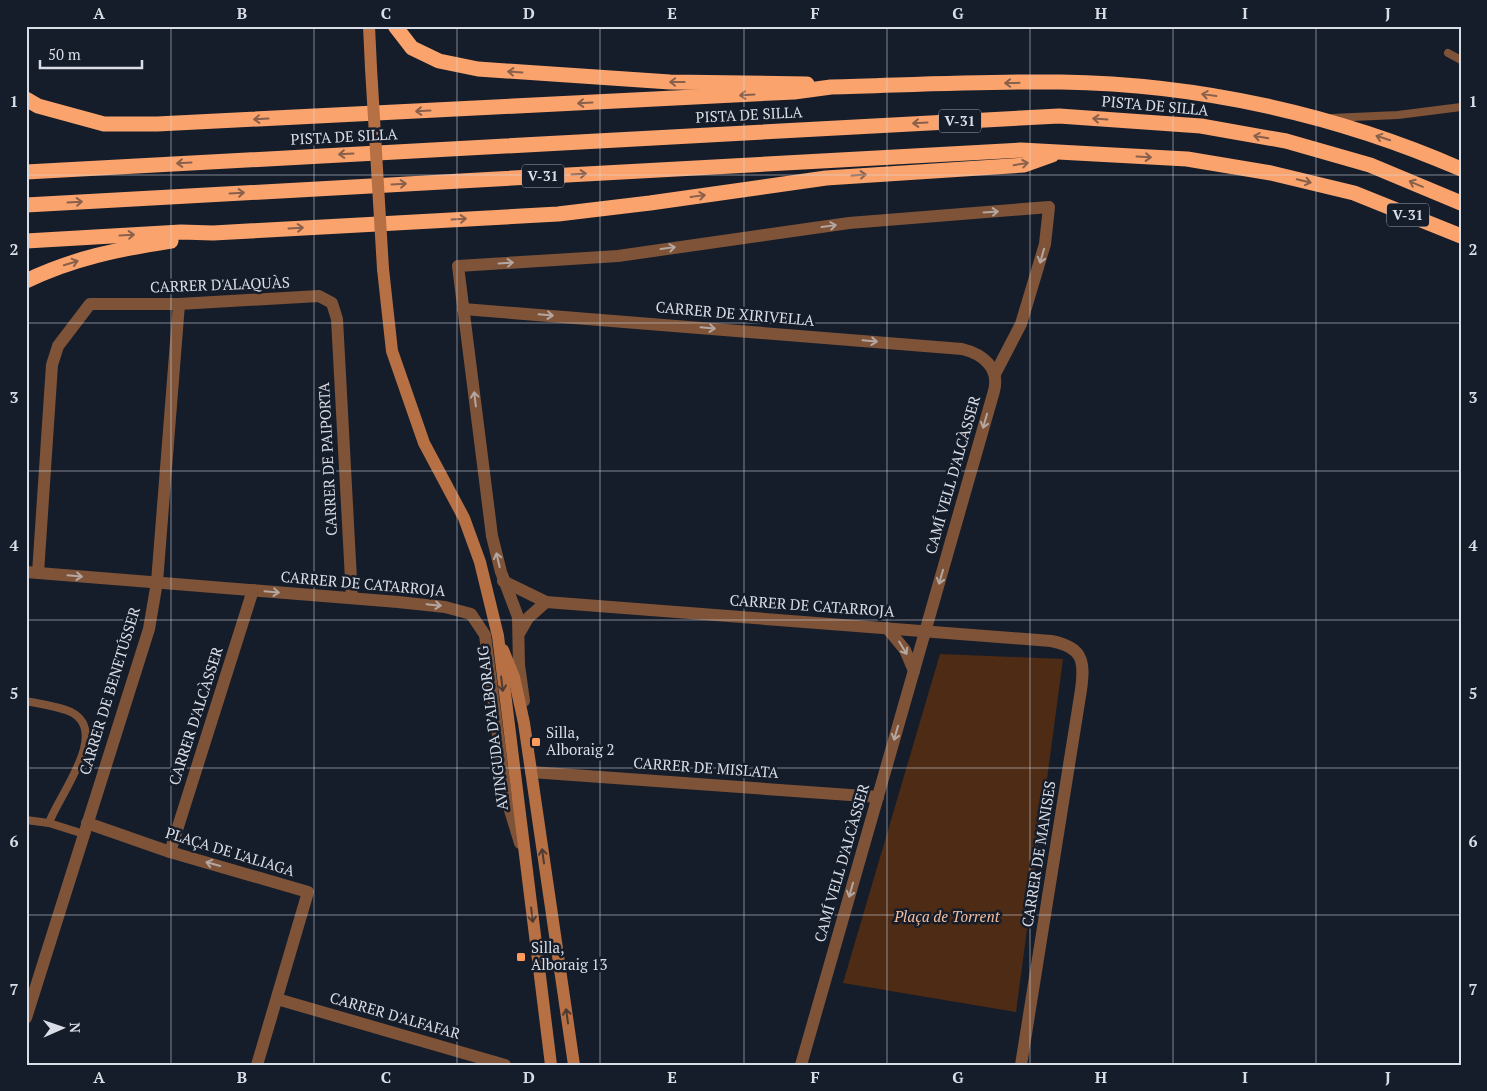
<svg xmlns="http://www.w3.org/2000/svg" width="1487" height="1091" viewBox="0 0 1487 1091" font-family="'PT Serif',serif">
<rect width="100%" height="100%" fill="#161d2a"/>
<path fill="#4e2b14" d="M940 654 1063 659 1016 1012 843 983Z"/>
<g fill="none" stroke-linecap="round" stroke-linejoin="round">
<g stroke="#7e5338" stroke-width="8">
<path d="M1448 53 1461 60"/>
<path d="M1331 118 1398 115 1461 107"/>
<path d="M26 701C40 704 58 706 71 712 111 732 58 796 49 823L84 834"/>
<path d="M26 820 49 823"/>
</g>
<g stroke="#7e5338" stroke-width="12">
<path d="M463 309 962 349C983 354 1000 368 994 391L801 1065"/>
<path d="M26 572 398 602 445 607 471 614 485 635 506 797 520 843"/>
<path d="M38 573 52 365 58 346 90 304H179L319 296 332 303 337 319 352 598"/>
<path d="M503 581 546 602 1051 641C1083 647 1085 661 1081 690L1021 1065"/>
<path d="M887 628 905 650 914 671"/>
<path d="M520 632 528 618 546 602"/>
<path d="M524 701 519 665 518 617 501 572 492 536 458 266 618 256 849 223 1049 207 1045 244 1021 324 995 374"/>
<path d="M531 772 878 797"/>
<path d="M87 823 170 852 308 892 257 1065"/>
<path d="M170 852 253 590"/>
<path d="M277 999 505 1065"/>
<path d="M26 1018 149 629 157 582 179 304"/>
</g>
<g stroke="#b67044" stroke-width="12">
<path d="M369 26 371 68"/>
<path d="M383 269 392 351 424 443 464 518 480 562 498 636 551 1065"/>
<path d="M503 650 514 677 524 723 574 1065"/>
</g>
<g stroke="#fba36d" stroke-width="15">
<path d="M395 26 412 48 439 61 478 69 670 82 807 84"/>
<path d="M26 99 38 106 104 124H157L794 92 831 87C907 85 985 81 1061 82 1198 84 1335 114 1461 169"/>
<path d="M26 172 1059 116 1201 126 1286 141 1370 165 1461 203"/>
<path d="M26 205 1021 150 1187 159 1271 173 1354 193 1461 236"/>
<path d="M26 241 181 232 213 233 558 214 650 203 826 178 1024 165 1052 155"/>
<path d="M26 281C73 258 120 249 171 241"/>
</g>
<path stroke="#b67044" stroke-width="12" d="M371 68 383 269"/>
</g>
<defs><path id="oneway-shaft" d="M-6 0H5M1.5-3L5.5 0L1.5 3" fill="none" stroke-width="1.6" stroke-linecap="round" stroke-linejoin="round" transform="scale(1.25)"/></defs>
<g stroke="#88604c">
<use href="#oneway-shaft" transform="translate(515 72) rotate(-176)"/>
<use href="#oneway-shaft" transform="translate(677 82) rotate(-180)"/>
<use href="#oneway-shaft" transform="translate(1012 83) rotate(179)"/>
<use href="#oneway-shaft" transform="translate(747 95) rotate(177)"/>
<use href="#oneway-shaft" transform="translate(1209 95) rotate(-172)"/>
<use href="#oneway-shaft" transform="translate(585 103) rotate(177)"/>
<use href="#oneway-shaft" transform="translate(423 111) rotate(177)"/>
<use href="#oneway-shaft" transform="translate(261 119) rotate(177)"/>
<use href="#oneway-shaft" transform="translate(1100 119) rotate(-176)"/>
<use href="#oneway-shaft" transform="translate(920 123) rotate(177)"/>
<use href="#oneway-shaft" transform="translate(1261 137) rotate(-170)"/>
<use href="#oneway-shaft" transform="translate(1383 138) rotate(-162)"/>
<use href="#oneway-shaft" transform="translate(346 154) rotate(177)"/>
<use href="#oneway-shaft" transform="translate(1144 157) rotate(3)"/>
<use href="#oneway-shaft" transform="translate(184 163) rotate(177)"/>
<use href="#oneway-shaft" transform="translate(1021 164) rotate(-9)"/>
<use href="#oneway-shaft" transform="translate(579 174) rotate(-3)"/>
<use href="#oneway-shaft" transform="translate(859 175) rotate(-4)"/>
<use href="#oneway-shaft" transform="translate(1304 181) rotate(14)"/>
<use href="#oneway-shaft" transform="translate(399 184) rotate(-3)"/>
<use href="#oneway-shaft" transform="translate(1416 184) rotate(-157)"/>
<use href="#oneway-shaft" transform="translate(237 193) rotate(-3)"/>
<use href="#oneway-shaft" transform="translate(698 196) rotate(-8)"/>
<use href="#oneway-shaft" transform="translate(75 202) rotate(-3)"/>
<use href="#oneway-shaft" transform="translate(459 219) rotate(-3)"/>
<use href="#oneway-shaft" transform="translate(296 228) rotate(-3)"/>
<use href="#oneway-shaft" transform="translate(127 235) rotate(-3)"/>
<use href="#oneway-shaft" transform="translate(71 263) rotate(-17)"/>
</g>
<g stroke="#b4a6a0">
<use href="#oneway-shaft" transform="translate(991 212) rotate(-4)"/>
<use href="#oneway-shaft" transform="translate(829 226) rotate(-8)"/>
<use href="#oneway-shaft" transform="translate(668 248) rotate(-8)"/>
<use href="#oneway-shaft" transform="translate(1042 256) rotate(106)"/>
<use href="#oneway-shaft" transform="translate(506 263) rotate(-4)"/>
<use href="#oneway-shaft" transform="translate(546 315) rotate(5)"/>
<use href="#oneway-shaft" transform="translate(708 328) rotate(5)"/>
<use href="#oneway-shaft" transform="translate(870 341) rotate(5)"/>
<use href="#oneway-shaft" transform="translate(475 399) rotate(-97)"/>
<use href="#oneway-shaft" transform="translate(985 421) rotate(106)"/>
<use href="#oneway-shaft" transform="translate(498 560) rotate(-103)"/>
<use href="#oneway-shaft" transform="translate(75 576) rotate(5)"/>
<use href="#oneway-shaft" transform="translate(941 577) rotate(106)"/>
<use href="#oneway-shaft" transform="translate(272 592) rotate(5)"/>
<use href="#oneway-shaft" transform="translate(434 605) rotate(6)"/>
<use href="#oneway-shaft" transform="translate(903 648) rotate(59)"/>
<use href="#oneway-shaft" transform="translate(896 733) rotate(106)"/>
<use href="#oneway-shaft" transform="translate(213 864) rotate(-164)"/>
<use href="#oneway-shaft" transform="translate(851 890) rotate(106)"/>
</g>
<g stroke="#4e3a33">
<use href="#oneway-shaft" transform="translate(502 684) rotate(83)"/>
<use href="#oneway-shaft" transform="translate(543 856) rotate(-98)"/>
<use href="#oneway-shaft" transform="translate(532 915) rotate(83)"/>
<use href="#oneway-shaft" transform="translate(567 1016) rotate(-98)"/>
</g>
<path fill="none" stroke="#d8dde6" stroke-width="1" stroke-opacity="0.55" d="M171 26V1065M314 26V1065M457 26V1065M600 26V1065M744 26V1065M887 26V1065M1030 26V1065M1173 26V1065M1316 26V1065M26 175H1461M26 323H1461M26 471H1461M26 620H1461M26 768H1461M26 915H1461"/>
<g fill="#ff9b5b" stroke="#161d2a" stroke-width="2">
<rect x="531" y="737" width="10" height="10" rx="2.5"/>
<rect x="516" y="952" width="10" height="10" rx="2.5"/>
</g>
<g text-anchor="middle" stroke-width="5" stroke-linejoin="round" paint-order="stroke">
<g fill="#161d2a" stroke="#9ea3ae" stroke-width="1">
<rect x="939" y="109.5" width="42" height="23" rx="4"/>
<rect x="522" y="164.5" width="42" height="23" rx="4"/>
<rect x="1387" y="203.5" width="42" height="23" rx="4"/>
</g>
<g font-size="14" font-weight="bold" fill="#d8dde6">
<text x="960" y="126">V-31</text>
<text x="543" y="181">V-31</text>
<text x="1408" y="220">V-31</text>
</g>
<g font-size="15" fill="#d8dde6" stroke="#161d2a">
<text transform="translate(1155 106) rotate(5)" y="5">PISTA DE SILLA</text>
<text transform="translate(749 115) rotate(-3)" y="5">PISTA DE SILLA</text>
<text transform="translate(344 137) rotate(-3)" y="5">PISTA DE SILLA</text>
<text transform="translate(220 285) rotate(-2)" y="5">CARRER D'ALAQUÀS</text>
<text transform="translate(735 314) rotate(5)" y="5">CARRER DE XIRIVELLA</text>
<text transform="translate(328 459) rotate(-93)" y="5">CARRER DE PAIPORTA</text>
<text transform="translate(953 475) rotate(-74)" y="5">CAMÍ VELL D'ALCÀSSER</text>
<text transform="translate(363 584) rotate(5)" y="5">CARRER DE CATARROJA</text>
<text transform="translate(812 606) rotate(4)" y="5">CARRER DE CATARROJA</text>
<text transform="translate(110 691) rotate(-73)" y="5">CARRER DE BENETÚSSER</text>
<text transform="translate(196 716) rotate(-72)" y="5">CARRER D'ALCÀSSER</text>
<text transform="translate(493 728) rotate(-97)" y="5">AVINGUDA D’ALBORAIG</text>
<text transform="translate(706 768) rotate(4)" y="5">CARRER DE MISLATA</text>
<text transform="translate(230 852) rotate(17)" y="5">PLAÇA DE L'ALIAGA</text>
<text transform="translate(1039 854) rotate(-81)" y="5">CARRER DE MANISES</text>
<text transform="translate(842 863) rotate(-74)" y="5">CAMÍ VELL D'ALCÀSSER</text>
<text transform="translate(395 1016) rotate(16)" y="5">CARRER D'ALFAFAR</text>
</g>
<g font-size="15" fill="#d8dde6" stroke="#161d2a" text-anchor="start">
<text x="546" y="738">Silla,<tspan x="546" dy="17">Alboraig 2</tspan></text>
<text x="531" y="953">Silla,<tspan x="531" dy="17">Alboraig 13</tspan></text>
</g>
<g font-size="15" font-style="italic" fill="#f4be9e" stroke="#161d2a">
<text x="947" y="922">Plaça de Torrent</text>
</g>
</g>
<rect width="1487" height="1091" fill="none" stroke="#161d2a" stroke-width="55"/>
<g transform="translate(62 1028) rotate(88)" stroke="#161d2a" stroke-width="4" paint-order="stroke">
<path d="M0-4L9 19L0 12L-9 19Z" fill="#d8dde6"/>
<text y="-8" font-size="14" font-weight="bold" text-anchor="middle" fill="#d8dde6">N</text>
</g>
<path d="M40 60v8h102v-8" fill="none" stroke="#d8dde6" stroke-width="2.5"/>
<text x="48" y="60" font-size="15" fill="#d8dde6" stroke="#161d2a" stroke-width="4" paint-order="stroke">50 m</text>
<rect x="28" y="28" width="1432" height="1036" fill="none" stroke="#d8dde6" stroke-width="2"/>
<g font-size="16" text-anchor="middle" font-weight="bold" fill="#d8dde6">
<text x="99" y="19">A</text>
<text x="242" y="19">B</text>
<text x="386" y="19">C</text>
<text x="529" y="19">D</text>
<text x="672" y="19">E</text>
<text x="815" y="19">F</text>
<text x="958" y="19">G</text>
<text x="1101" y="19">H</text>
<text x="1245" y="19">I</text>
<text x="1388" y="19">J</text>
<text x="14" y="107">1</text>
<text x="1473" y="107">1</text>
<text x="14" y="255">2</text>
<text x="1473" y="255">2</text>
<text x="14" y="403">3</text>
<text x="1473" y="403">3</text>
<text x="14" y="551">4</text>
<text x="1473" y="551">4</text>
<text x="14" y="699">5</text>
<text x="1473" y="699">5</text>
<text x="14" y="847">6</text>
<text x="1473" y="847">6</text>
<text x="14" y="995">7</text>
<text x="1473" y="995">7</text>
<text x="99" y="1083">A</text>
<text x="242" y="1083">B</text>
<text x="386" y="1083">C</text>
<text x="529" y="1083">D</text>
<text x="672" y="1083">E</text>
<text x="815" y="1083">F</text>
<text x="958" y="1083">G</text>
<text x="1101" y="1083">H</text>
<text x="1245" y="1083">I</text>
<text x="1388" y="1083">J</text>
</g>
</svg>
